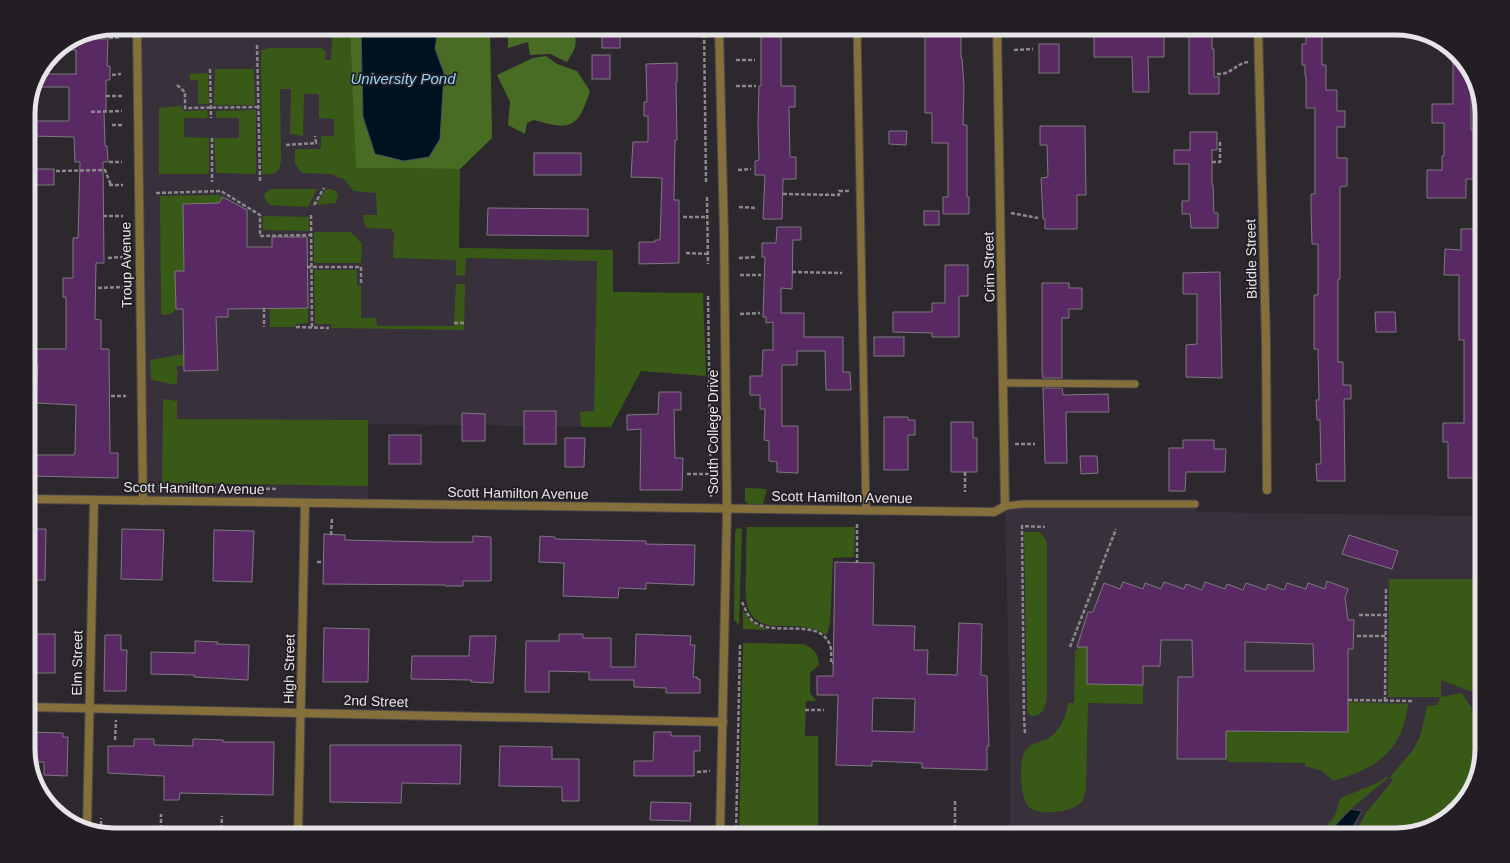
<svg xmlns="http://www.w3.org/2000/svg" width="1510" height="863" viewBox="0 0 1510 863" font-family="Helvetica,sans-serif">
<rect width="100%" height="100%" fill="#2c282d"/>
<g fill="#38303a">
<path d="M137 28H350L357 168 460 169 459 248 613 250 611 427 368 424V504L143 501Z"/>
<path d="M1195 504 1196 512 1482 516V749L1471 792 1439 823 1396 835H1010V734L1005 506Z"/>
</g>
<g fill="#395a16">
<path d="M333 28H350L357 168 460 169 459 248 613 250V292L703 293 706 376 641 371 611 427H581L580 412 594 411 597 261 466 258 465 276 456 275V260L393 258 394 234 391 229 367 228 364 223 363 215H377L376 193 353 191 345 180 331 174 302 173 295 164V149H321V136H334V119L319 118V94H304L303 136 290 134 291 89H280L281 161 279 169 274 174H262L261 50 270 48H321L326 52 325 60H331Z"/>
<path d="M215 69H254L255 105H214Z"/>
<path d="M208 73 209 104H198V80L190 81V74Z"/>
<path d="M181 106 184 111 207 110 208 118H184V137L209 138V174H159V108Z"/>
<path d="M256 110V174L216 173 214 138H239V118H216V111Z"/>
<path d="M271 189H317L308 207 270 205 264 198 265 193Z"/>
<path d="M326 189H331L336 191 338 195 336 203 316 205Z"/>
<path d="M220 195 223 197 219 203 183 204 184 271H175L176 309 172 314 161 315 160 196Z"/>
<path d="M263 216 309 217V231L263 230Z"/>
<path d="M314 232H351L362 244 361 263H314Z"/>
<path d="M314 270H357V286L361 285V318H376L377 326H454L456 284H465L464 330 331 328 332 324H315Z"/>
<path d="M270 308H308V323L296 324V327H270Z"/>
<path d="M184 354V366H177V385L151 380 150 360Z"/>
<path d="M163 399 177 401V419L368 420V486L162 483Z"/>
<path d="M745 488 767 489 763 504 750 505 745 501Z"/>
<path d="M747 527H855L854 557 833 558 830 624 827 635C810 625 796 626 777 626 742 625 745 597 746 571 746 556 746 542 747 527Z"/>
<path d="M737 528 742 529 739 625 734 620 735 533Z"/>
<path d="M1024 532H1040L1046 540 1047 545V694C1046 705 1045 717 1030 716L1027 710Z"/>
<path d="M1389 579H1482V689L1472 692 1441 680V697L1462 693 1472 709 1471 714 1482 703V749L1471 792 1439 823 1396 835H1354L1366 813 1393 780 1389 777 1346 813 1326 835H1287V833C1295 830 1301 834 1309 834 1321 833 1331 823 1336 813 1338 808 1338 802 1341 798L1377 783 1386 777H1390L1413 750 1421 734 1427 706 1438 705 1440 697H1388Z"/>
<path d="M743 610 749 619 756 625 769 630 743 629Z"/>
<path d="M743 643 804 644C815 649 818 654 819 665L810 673V693L816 701H806L805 736H818V835H739Z"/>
<path d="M1077 647H1087V684L1143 685V704L1088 703 1086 789 1082 802C1073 809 1063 812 1051 812 1044 812 1036 812 1030 808 1020 801 1019 762 1024 753 1029 743 1038 743 1047 739 1059 734 1067 715 1068 703H1074L1075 650 1078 651Z"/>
<path d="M1348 702 1408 704C1402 752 1377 768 1333 781L1322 771 1305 766V763L1228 762 1226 759V731L1347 732Z"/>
<path d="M1040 829 1092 830 1093 835H1028L1031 832Z"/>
</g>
<g fill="#486c24">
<path d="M350 28H361L363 117 444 73 435 49 438 28H490L492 138 460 169 356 168Z"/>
<path d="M508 28H573C578 44 576 48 567 62L550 54 530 55 528 42 508 48Z"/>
<path d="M546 56 557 64 577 71 590 91C578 128 571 131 534 120L527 123 525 134 508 125 510 102 497 75 533 58Z"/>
</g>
<g fill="#001220" stroke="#45515c">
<path d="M361 28H438L435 49 444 73 440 139 429 157 404 161 375 154 363 117Z"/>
<path d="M1351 809 1362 811 1348 835H1326Z"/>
</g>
<g fill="#582963" stroke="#7e797f" fill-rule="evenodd">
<path d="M761 28H781V86H795V107H789L790 157H796V179H783L782 219H763L765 175H755V161L759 160 758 123 759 86H761Z"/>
<path d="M925 28H961V58H962L964 86 963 125H967V197H969V214H943V197H948V143H932V113H925Z"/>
<path d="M1306 28H1322V65H1326V90H1337V111H1345V127H1337V158H1347V186L1340 187V279H1338V362H1343V385H1351V399H1344L1345 481H1317L1316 464H1321L1320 420H1317L1316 400H1319L1318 349H1314V295H1318V244H1312L1311 211V194H1315V108H1306V76H1305V65H1302V44H1306Z"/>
<path d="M620 31V48H602V32Z"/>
<path d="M1103 33 1157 34V35H1164V57H1148L1149 92H1133L1132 57H1094V35H1103Z"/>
<path d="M1189 33H1212V49H1214V77H1219V94H1189Z"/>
<path d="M79 36H93V39H108L107 66H110V80H106V111H104L105 146H107L108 162H103L104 263H96L95 319 101 320V349H109L110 453H118V478L30 476 31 455H74L75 452 76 405 36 403 38 364H35V349H66V297H63V278H73V238H78L80 162H75L74 137 31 136 32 121H69V87H33L35 81 39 74H76V50H59Z"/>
<rect x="1039" y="44" width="20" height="29"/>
<path d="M1453 54 1470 71 1473 81H1471V130L1480 129V151H1482V179H1466V198H1427V170H1442V156H1444V123H1432V104H1453Z"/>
<rect x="592" y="55" width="18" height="24"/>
<path d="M677 63V82H676L677 140H675L674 200H679V263L639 264V242H655V240H660L662 178 631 177 633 142H648V116H644V102H647L646 64Z"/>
<path d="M1040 126H1085L1086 195H1077V229H1045V219H1043L1041 178 1048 177 1047 145H1040Z"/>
<path d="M889 131H907L906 145 889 144Z"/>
<path d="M1190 132H1217V150H1212V185H1213L1214 213H1218V228H1191L1190 214H1182V201H1189V164H1174V150H1190Z"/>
<rect x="534" y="153" width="47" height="22"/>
<rect x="36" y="169" width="18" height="16"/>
<path d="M223 197 247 210V247H272V237H307L308 308 228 309V317H216L218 370 184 371 183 309H176L175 271H184L183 204 219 203Z"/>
<path d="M488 208 588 209V236L487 235Z"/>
<rect x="924" y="211" width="15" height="14"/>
<path d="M777 227H801V240H793L792 289 781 288V313H804V337H843V372H850L851 390H826L825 351H797V365H782V426H798V473L777 472V462L769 461V441L764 440 765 409H760V395H750V376H762L763 350H773V322L766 323V317H763L765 257H762V243H776Z"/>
<path d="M1461 229H1482V478H1448V442H1443V423H1464V340H1459V275H1444L1445 249 1461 250Z"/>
<path d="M945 265H968V296H959V337H932V333L893 332V312H932V303H945Z"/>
<path d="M1220 272 1222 378 1186 377V345L1197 344V294H1183V273Z"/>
<path d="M1042 283H1069V288H1082V309H1069V318H1062V378H1043L1042 372Z"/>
<path d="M1375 312H1395L1396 332H1376Z"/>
<rect x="874" y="337" width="30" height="19"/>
<path d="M1043 388H1062L1063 395 1108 394 1109 412H1066L1067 463H1045Z"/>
<path d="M659 392H681V410H674L675 458H683L682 490H640L641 429 627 430V415L658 414Z"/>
<rect x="524" y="411" width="32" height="33"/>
<path d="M462 413 485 414V441H462Z"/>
<path d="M884 417H908V420H915V435H908V470H884Z"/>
<path d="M951 422H973V438H977V472H951Z"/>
<rect x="389" y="435" width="32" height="29"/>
<path d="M565 438H585L584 467H565Z"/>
<path d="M1183 440H1214V449H1226L1225 472H1186L1185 491H1169V448H1183Z"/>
<path d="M1080 456H1097L1098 473 1081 474Z"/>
<path d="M28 529H46L45 580H28Z"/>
<path d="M122 529 164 530 162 580 121 579Z"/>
<path d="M214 530 254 531 252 582 213 581Z"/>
<path d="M324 534 345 535V540L433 542H473V536L491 537V581H463V586H445V585L323 584Z"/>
<path d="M1349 535 1398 551 1392 569 1342 554Z"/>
<path d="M540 536 555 537V539L646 541V544L695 545 694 585 646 583V589L619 588 618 598 563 596 564 563 539 562Z"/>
<path d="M835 562 874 563 873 625 915 626 914 650H928L927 674 957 675 959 623 982 624 981 675 987 676 989 746H987V770L922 768V763L872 761V766L836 765 838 695H817V676H833ZM873 698 915 699 914 732 872 731Z"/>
<path d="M1327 581 1348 589 1345 598 1348 620H1354L1353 649H1348V732L1226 731V759H1177L1178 677H1193L1192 640H1161L1160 666H1143V685L1087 684V647H1077L1088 612H1093L1104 583 1120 589 1123 582 1143 589 1145 583 1161 589 1164 582 1184 589 1186 584 1202 590 1205 582 1225 589 1227 584 1243 590 1246 583 1266 590 1268 584 1284 590 1287 583 1306 589 1308 583 1325 589ZM1245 642 1313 644 1314 671H1245Z"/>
<path d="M324 628 369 629 368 682H323Z"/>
<rect x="28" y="634" width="27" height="39"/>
<path d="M559 634H583V638H611V667H635L636 634 691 636 690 645H695L693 677H697V679H700V693H666V688L634 687V680H589V672L549 671V692H525L526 641H559Z"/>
<path d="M105 635H121V650H127L126 691H104Z"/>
<path d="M470 636H496L493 683 471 682V680L411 679 412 656H469Z"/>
<path d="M195 641 218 642 217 644 249 645 248 680 194 677V675L151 674V652L195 653Z"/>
<path d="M29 732 63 733V737H68L67 776 44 775V762H31L28 754Z"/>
<path d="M654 732H671V736H700V751H694V776H634V761H653Z"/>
<path d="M134 739H154V745L193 746V739L223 740V742H274L273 795 180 793 179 800H164V776L108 773V746H134Z"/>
<path d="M330 745H461L460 784 402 783 401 803 330 802Z"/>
<path d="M500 746 552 747V759H579V801H562V787L499 786Z"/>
<path d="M651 802 691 803 690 821 650 820Z"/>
</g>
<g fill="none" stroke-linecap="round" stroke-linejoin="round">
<g stroke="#4a464b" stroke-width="9">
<g id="service">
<path d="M857 28 866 511"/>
<path d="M1004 383 1135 384"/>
<path d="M1005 506 1022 504H1195"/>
</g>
</g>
<g stroke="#4a464b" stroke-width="10">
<g id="minor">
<path d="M137 28 143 501"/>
<path d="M1258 28 1266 341 1267 490"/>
<path d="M28 499 994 512 1005 506 997 28"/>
<path d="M28 707 723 722"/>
<path d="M87 828 94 500"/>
<path d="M298 835 305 503"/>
</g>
</g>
<g stroke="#4a464b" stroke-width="10">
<path id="tertiary" d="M719 28 724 234 727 509 720 835"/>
</g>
<g stroke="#8c898d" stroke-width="2.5" stroke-dasharray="4 2" stroke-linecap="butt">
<path d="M704 28 706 183"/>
<path d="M1107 28V31H1122"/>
<path d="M966 30 981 29"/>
<path d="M109 38 121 37"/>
<path d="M257 45 260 181"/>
<path d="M1014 50 1033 49"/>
<path d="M736 60H755"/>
<path d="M210 69 211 118"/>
<path d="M1217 74C1231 75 1235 64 1248 62"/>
<path d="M112 75 121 74"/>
<path d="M177 85 185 92V108L258 107"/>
<path d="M736 86H756"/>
<path d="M106 96H122"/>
<path d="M91 112 122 111"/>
<path d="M112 125H122"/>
<path d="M212 138V182"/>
<path d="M286 145 316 143 315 136"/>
<path d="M109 162H122"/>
<path d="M1212 162H1220V141"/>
<path d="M738 170 751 169"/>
<path d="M56 171 105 170 111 185"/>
<path d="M109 185H123"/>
<path d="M156 193 221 191 260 215V236L311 235"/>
<path d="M783 194 839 195V191H850"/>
<path d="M707 197 708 264"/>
<path d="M314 205 324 188"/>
<path d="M739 207 756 208"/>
<path d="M1011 213 1038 218"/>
<path d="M311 215 312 328"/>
<path d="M103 216H123"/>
<path d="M683 217H707"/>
<path d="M686 253 707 254"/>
<path d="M108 258 123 257"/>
<path d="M739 258 757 257"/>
<path d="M307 267H361V283"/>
<path d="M792 272 842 273"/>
<path d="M740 275H761"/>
<path d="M98 288 124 287"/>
<path d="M708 296 711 497"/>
<path d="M264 308V327"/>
<path d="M740 314 760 313"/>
<path d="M454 323H464"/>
<path d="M296 327 329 328"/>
<path d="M111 396H126"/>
<path d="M1015 444H1035"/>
<path d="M965 472V492"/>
<path d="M687 474H711"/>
<path d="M158 486 278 489"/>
<path d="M857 524V563"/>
<path d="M331 535 332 518"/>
<path d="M317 562H323"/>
<path d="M742 602C745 608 749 619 754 622 776 637 819 617 830 645 832 650 831 658 831 663H833"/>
<path d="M1359 615H1386"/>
<path d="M1357 636H1385"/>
<path d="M1070 647 1116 529"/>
<path d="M32 692V676"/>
<path d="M1348 700 1414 701"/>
<path d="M1385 701 1386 587"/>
<path d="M805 710H824"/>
<path d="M1025 733 1024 717 1022 526 1045 527"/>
<path d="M115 740 116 720"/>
<path d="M697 772 710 771"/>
<path d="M101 831V818"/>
<path d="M161 835V814"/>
<path d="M221 835 222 816"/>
<path d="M736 835 740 644"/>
<path d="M955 835V799"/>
</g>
<use href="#service" stroke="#856f3b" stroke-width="7"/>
<use href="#minor" stroke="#856f3b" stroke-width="8"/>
<use href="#tertiary" stroke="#856f3b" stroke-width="8"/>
</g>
<g text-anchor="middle" stroke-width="3.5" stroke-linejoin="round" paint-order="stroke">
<g font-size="14" fill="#e7e5e8" stroke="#221e23">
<text transform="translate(1251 259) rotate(-91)" y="5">Biddle Street</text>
<text transform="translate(126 265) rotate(-91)" y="5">Troup Avenue</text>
<text transform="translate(989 267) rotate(-91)" y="5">Crim Street</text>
<text transform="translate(713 432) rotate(-90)" y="5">South College Drive</text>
<text transform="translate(194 488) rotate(1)" y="5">Scott Hamilton Avenue</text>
<text transform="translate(518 493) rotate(1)" y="5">Scott Hamilton Avenue</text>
<text transform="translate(842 497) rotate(1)" y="5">Scott Hamilton Avenue</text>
<text transform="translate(77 663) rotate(-89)" y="5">Elm Street</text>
<text transform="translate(289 669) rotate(-89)" y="5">High Street</text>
<text transform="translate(376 701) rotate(2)" y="5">2nd Street</text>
</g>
<g font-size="15" font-style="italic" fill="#93d2f8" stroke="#221e23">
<text x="403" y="84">University Pond</text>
</g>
</g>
<path d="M0 0H1510V863H0ZM114 35H1396A79 79 0 0 1 1475 114V749A79 79 0 0 1 1396 828H114A79 79 0 0 1 35 749V114A79 79 0 0 1 114 35Z" fill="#221e23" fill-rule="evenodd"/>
<path fill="none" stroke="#e7e5e8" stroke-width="5" d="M114 35H1396A79 79 0 0 1 1475 114V749A79 79 0 0 1 1396 828H114A79 79 0 0 1 35 749V114A79 79 0 0 1 114 35Z"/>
</svg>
